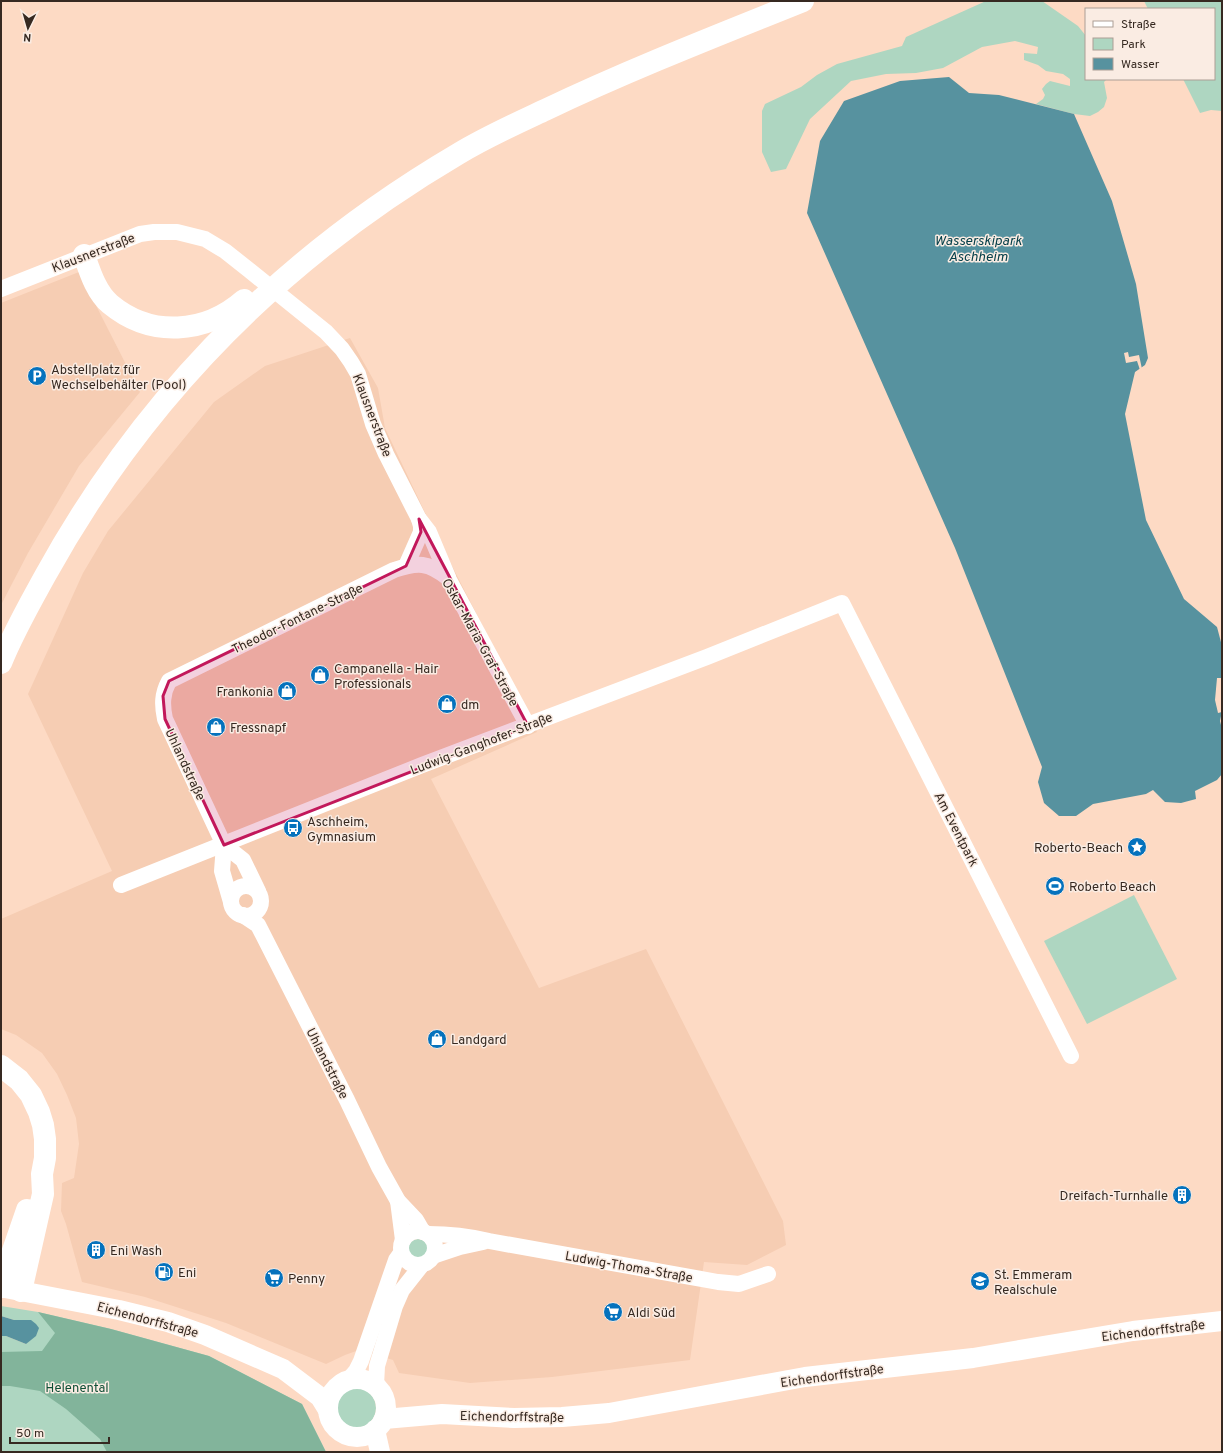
<svg xmlns="http://www.w3.org/2000/svg" width="1223" height="1453" viewBox="0 0 1223 1453" font-family="Overpass,sans-serif">
<rect width="100%" height="100%" fill="#fddac4"/>
<g fill="#f6cdb3">
<path d="M79 272 140 392 79 466 28 553 1 605V303Z"/>
<path d="M350 338 378 388 385 428 429 521 537 732 431 779 539 988 646 949 783 1221 786 1245 747 1265 704 1262 690 1360 552 1377 470 1383 399 1373 393 1360 359 1350 345 1355 326 1364 226 1323 145 1297 82 1282 66 1224 61 1211 62 1183 74 1178 79 1144 76 1118 67 1095 57 1074 42 1053 16 1035 1 1029V919L112 871 28 694 83 573 108 531 214 402 265 366Z"/>
</g>
<g fill="#aed6c1">
<path d="M986 1H1042L1078 26 1086 36V79H1107L1104 82 1107 98 1104 107 1098 112 1090 116 1074 114 1036 104 1043 99 1045 95 1042 89 1046 84 1050 81 1070 86V79L1063 74 1046 71 1038 65 1024 60V53L1037 54 1038 47 1015 41 982 47 943 68 916 73 886 74 851 81 810 119 786 169 771 172 762 152V111L765 104 801 87 817 75 837 64 902 46 906 37Z"/>
<path d="M1144 1H1222V111L1211 110 1200 113 1183 79H1214V9H1148Z"/>
<path d="M1134 895 1177 979 1087 1024 1044 941Z"/>
<circle cx="418" cy="1249" r="10"/>
<path d="M1 1306 38 1312 111 1329 209 1356 302 1404 326 1452H1V1336H6L26 1344 31 1320H14L1 1316Z"/>
<circle cx="356" cy="1408" r="20"/>
</g>
<path fill="#82b49b" d="M38 1312 111 1329 209 1356 302 1404 326 1452H107L100 1439 66 1409 40 1391 10 1386H1V1352L42 1351 55 1333Z"/>
<g fill="#57929f">
<path d="M949 77 969 93 999 95 1074 114 1112 201 1136 284 1148 358 1145 365 1135 372 1125 414 1146 520 1184 599 1217 627 1222 646V711L1220 721 1222 729V774L1217 780 1195 791 1196 799 1181 803 1165 802 1153 790 1146 794 1093 804 1076 816H1059L1044 803 1038 782 1042 767 955 548 807 213 820 141 844 101 900 81Z"/>
<path d="M1 1316 14 1320H31L36 1324 39 1328 36 1336 26 1344 6 1336H1Z"/>
</g>
<g fill="#fddac4">
<path d="M1128 352 1129 357 1139 355 1142 369 1140 370 1137 361 1126 363 1124 353Z"/>
<path d="M1217 678H1222V712L1218 713 1215 700Z"/>
</g>
<g fill="none" stroke-linecap="round" stroke-linejoin="round">
<g stroke="#fff" stroke-width="16">
<path d="M1 289 140 234 154 232H177L205 239 225 251 249 270 326 332 342 349 351 362 358 374 373 424 386 454 419 519 429 532 448 577"/>
<path d="M406 566 421 532V526L419 519"/>
<path d="M224 845 222 871 231 902"/>
<path d="M121 885 422 765 707 657 842 603 1071 1056"/>
<circle cx="246" cy="901" r="15"/>
<path d="M258 891 243 860 224 845 165 719C162 705 162 694 169 681L394 570C418 562 428 562 448 578L528 726"/>
<path d="M243 915 258 925 347 1100 379 1167 398 1201 416 1220 423 1232"/>
<path d="M398 1201 403 1240"/>
<circle cx="418" cy="1248" r="17"/>
<path d="M428 1234C449 1234 468 1236 489 1241L718 1282 739 1284 768 1274"/>
<path d="M433 1256 460 1247 483 1242"/>
<path d="M349 1379 356 1371 361 1361 396 1260 401 1253"/>
<path d="M376 1385 377 1366 395 1306 402 1290 421 1266"/>
</g>
<g stroke="#fff" stroke-width="20">
<path d="M5 1288 119 1310 168 1322 205 1335 283 1369 320 1397 328 1410"/>
<circle cx="357" cy="1408" r="29"/>
<path d="M384 1419 442 1414 514 1418 562 1417 609 1413 805 1377 973 1358 1133 1331 1222 1321"/>
<path d="M375 1430 380 1452"/>
</g>
<g stroke="#fff" stroke-width="22">
<path d="M84 255C90 272 96 292 110 304 151 338 205 334 244 300"/>
<path d="M1 663C13 633 29 605 45 576 143 398 283 257 458 154 486 137 515 124 545 110 629 70 716 36 803 1"/>
<path d="M1 1066 19 1080 31 1095 39 1112 43 1125 45 1139V1158L42 1174 43 1194 21 1291"/>
<path d="M3 1287 8 1265 27 1210"/>
</g>
</g>
<path fill="#c2185b" fill-opacity="0.2" stroke="#c2185b" stroke-width="3" stroke-linejoin="round" d="M419 519 528 726 224 845 165 719 163 696 169 681 406 566 421 532Z"/>
<defs>
<g id="parking-disc" transform="scale(1)"><circle r="9.5" fill="#0572bd" stroke="#faece3"/><path d="M-3.5-5.5H1a3.5 3.5 0 0 1 0 7H-1V5.5H-3.5ZM-1-3.4V-.6H.8a1.4 1.4 0 0 0 0-2.8Z" fill="#fff"/></g>
<g id="shop-disc" transform="scale(1)"><circle r="9.5" fill="#0572bd" stroke="#faece3"/><path d="M-5-2.5h2.3a2.7 3.5 0 0 1 5.4 0H5L5.5 6h-11ZM-1.5-2.5h3a1.5 2.3 0 0 0-3 0Z" fill="#fff"/></g>
<g id="bus-disc" transform="scale(1)"><circle r="9.5" fill="#0572bd" stroke="#faece3"/><path d="M-5-6H5V4H4V6H2V4H-2V6H-4V4H-5ZM-3.5-4V0h7V-4ZM-3.5 1.2v1.5H-2V1.2ZM2 1.2v1.5H3.5V1.2Z" fill="#fff"/></g>
<g id="sight-disc" transform="scale(1)"><circle r="9.5" fill="#0572bd" stroke="#faece3"/><path d="M0-6L1.8-2.2L6-1.7L2.9 1.2L3.7 5.4L0 3.3L-3.7 5.4L-2.9 1.2L-6-1.7L-1.8-2.2Z" fill="#fff"/></g>
<g id="stadium-disc" transform="scale(1)"><circle r="9.5" fill="#0572bd" stroke="#faece3"/><path d="M0-5a6.5 5 0 1 0 0 10a6.5 5 0 1 0 0-10ZM-3.5-1.8h7v3.6h-7Z" fill="#fff"/></g>
<g id="building-disc" transform="scale(1)"><circle r="9.5" fill="#0572bd" stroke="#faece3"/><path d="M-4-6H4V6H1V3H-1V6H-4ZM-2.5-4.3h1.7v1.8h-1.7ZM.8-4.3h1.7v1.8H.8ZM-2.5-1h1.7V.8h-1.7ZM.8-1h1.7V.8H.8Z" fill="#fff"/></g>
<g id="fuel-disc" transform="scale(1)"><circle r="9.5" fill="#0572bd" stroke="#faece3"/><path d="M-5.5-6h7V0h2V4h1.3V-2.5L3-4.5l.8-.8L6-3V5H2.5V1h-1V6h-7ZM-4.2-4.7v3.2H.2V-4.7Z" fill="#fff"/></g>
<g id="supermarket-disc" transform="scale(1)"><circle r="9.5" fill="#0572bd" stroke="#faece3"/><path d="M-6-5.5h2.5l.6 2H6L4.5 2H-2.5L-4.4-4H-6ZM-1.5 3.2a1.3 1.3 0 1 0 .1 0ZM3 3.2a1.3 1.3 0 1 0 .1 0Z" fill="#fff"/></g>
<g id="school-disc" transform="scale(1)"><circle r="9.5" fill="#0572bd" stroke="#faece3"/><path d="M0-5L7-2L0 1L-7-2ZM-4 1L0 2.5L4 1V4Q0 6-4 4Z" fill="#fff"/></g>
</defs>
<g fill-rule="evenodd">
<use href="#parking-disc" x="37" y="376"/>
<use href="#shop-disc" x="320" y="675"/>
<use href="#shop-disc" x="287" y="691"/>
<use href="#shop-disc" x="447" y="704"/>
<use href="#shop-disc" x="216" y="727"/>
<use href="#bus-disc" x="293" y="828"/>
<use href="#sight-disc" x="1137" y="847"/>
<use href="#stadium-disc" x="1055" y="886"/>
<use href="#shop-disc" x="437" y="1039"/>
<use href="#building-disc" x="1182" y="1195"/>
<use href="#building-disc" x="96" y="1250"/>
<use href="#fuel-disc" x="164" y="1272"/>
<use href="#supermarket-disc" x="274" y="1278"/>
<use href="#school-disc" x="980" y="1281"/>
<use href="#supermarket-disc" x="613" y="1312"/>
</g>
<g text-anchor="middle" stroke-width="3" stroke-linejoin="round" paint-order="stroke">
<g font-size="13" fill="#362921" stroke="#faece3">
<text transform="translate(93 252) rotate(-21)" y="5">Klausnerstraße</text>
<text transform="translate(373 415) rotate(69)" y="5">Klausnerstraße</text>
<text transform="translate(297 618) rotate(-26)" y="5">Theodor-Fontane-Straße</text>
<text transform="translate(481 642) rotate(61)" y="5">Oskar-Maria-Graf-Straße</text>
<text transform="translate(481 743) rotate(-21)" y="5">Ludwig-Ganghofer-Straße</text>
<text transform="translate(186 764) rotate(65)" y="5">Uhlandstraße</text>
<text transform="translate(957 829) rotate(63)" y="5">Am Eventpark</text>
<text transform="translate(328 1063) rotate(63)" y="5">Uhlandstraße</text>
<text transform="translate(629 1266) rotate(10)" y="5">Ludwig-Thoma-Straße</text>
<text transform="translate(148 1319) rotate(15)" y="5">Eichendorffstraße</text>
<text transform="translate(1153 1330) rotate(-7)" y="5">Eichendorffstraße</text>
<text transform="translate(832 1375) rotate(-8)" y="5">Eichendorffstraße</text>
<text transform="translate(512 1416) rotate(1)" y="5">Eichendorffstraße</text>
</g>
<g font-size="13" fill="#362921" stroke="#faece3" text-anchor="start">
<text x="51" y="374">Abstellplatz für<tspan x="51" dy="15">Wechselbehälter (Pool)</tspan></text>
<text x="334" y="673">Campanella - Hair<tspan x="334" dy="15">Professionals</tspan></text>
<text x="273" y="696" text-anchor="end">Frankonia</text>
<text x="461" y="709">dm</text>
<text x="230" y="732">Fressnapf</text>
<text x="307" y="826">Aschheim,<tspan x="307" dy="15">Gymnasium</tspan></text>
<text x="1123" y="852" text-anchor="end">Roberto-Beach</text>
<text x="1069" y="891">Roberto Beach</text>
<text x="451" y="1044">Landgard</text>
<text x="1168" y="1200" text-anchor="end">Dreifach-Turnhalle</text>
<text x="110" y="1255">Eni Wash</text>
<text x="178" y="1277">Eni</text>
<text x="994" y="1279">St. Emmeram<tspan x="994" dy="15">Realschule</tspan></text>
<text x="288" y="1283">Penny</text>
<text x="627" y="1317">Aldi Süd</text>
</g>
<g font-size="13" fill="#0f4f36" stroke="#faece3">
<text x="77" y="1392">Helenental</text>
</g>
<g font-size="14" font-style="italic" fill="#06404a" stroke="#faece3">
<text x="978" y="245">Wasserskipark<tspan x="978" dy="16">Aschheim</tspan></text>
</g>
</g>
<rect width="1223" height="1453" fill="none" stroke="#362921" stroke-width="4"/>
<rect x="1085" y="8" width="130" height="72" fill="#faece3" stroke="#ac9e95"/>
<rect x="1093" y="21" width="20" height="6" fill="#ffffff" stroke="#ac9e95"/>
<text x="1121" y="28" font-size="12" fill="#362921">Straße</text>
<rect x="1093" y="38" width="20" height="12" fill="#aed6c1" stroke="#ac9e95"/>
<text x="1121" y="48" font-size="12" fill="#362921">Park</text>
<rect x="1093" y="58" width="20" height="12" fill="#57929f" stroke="#ac9e95"/>
<text x="1121" y="68" font-size="12" fill="#362921">Wasser</text>
<g transform="translate(28 28) rotate(185)" stroke="#faece3" stroke-width="3" paint-order="stroke">
<path d="M0-3L7 15L0 10L-7 15Z" fill="#362921"/>
<text y="-6" font-size="11" font-weight="bold" text-anchor="middle" fill="#362921">N</text>
</g>
<path d="M10 1437v6h99v-6" fill="none" stroke="#362921" stroke-width="2"/>
<text x="16" y="1437" font-size="12" fill="#362921" stroke="#faece3" stroke-width="3" paint-order="stroke">50 m</text>
</svg>
